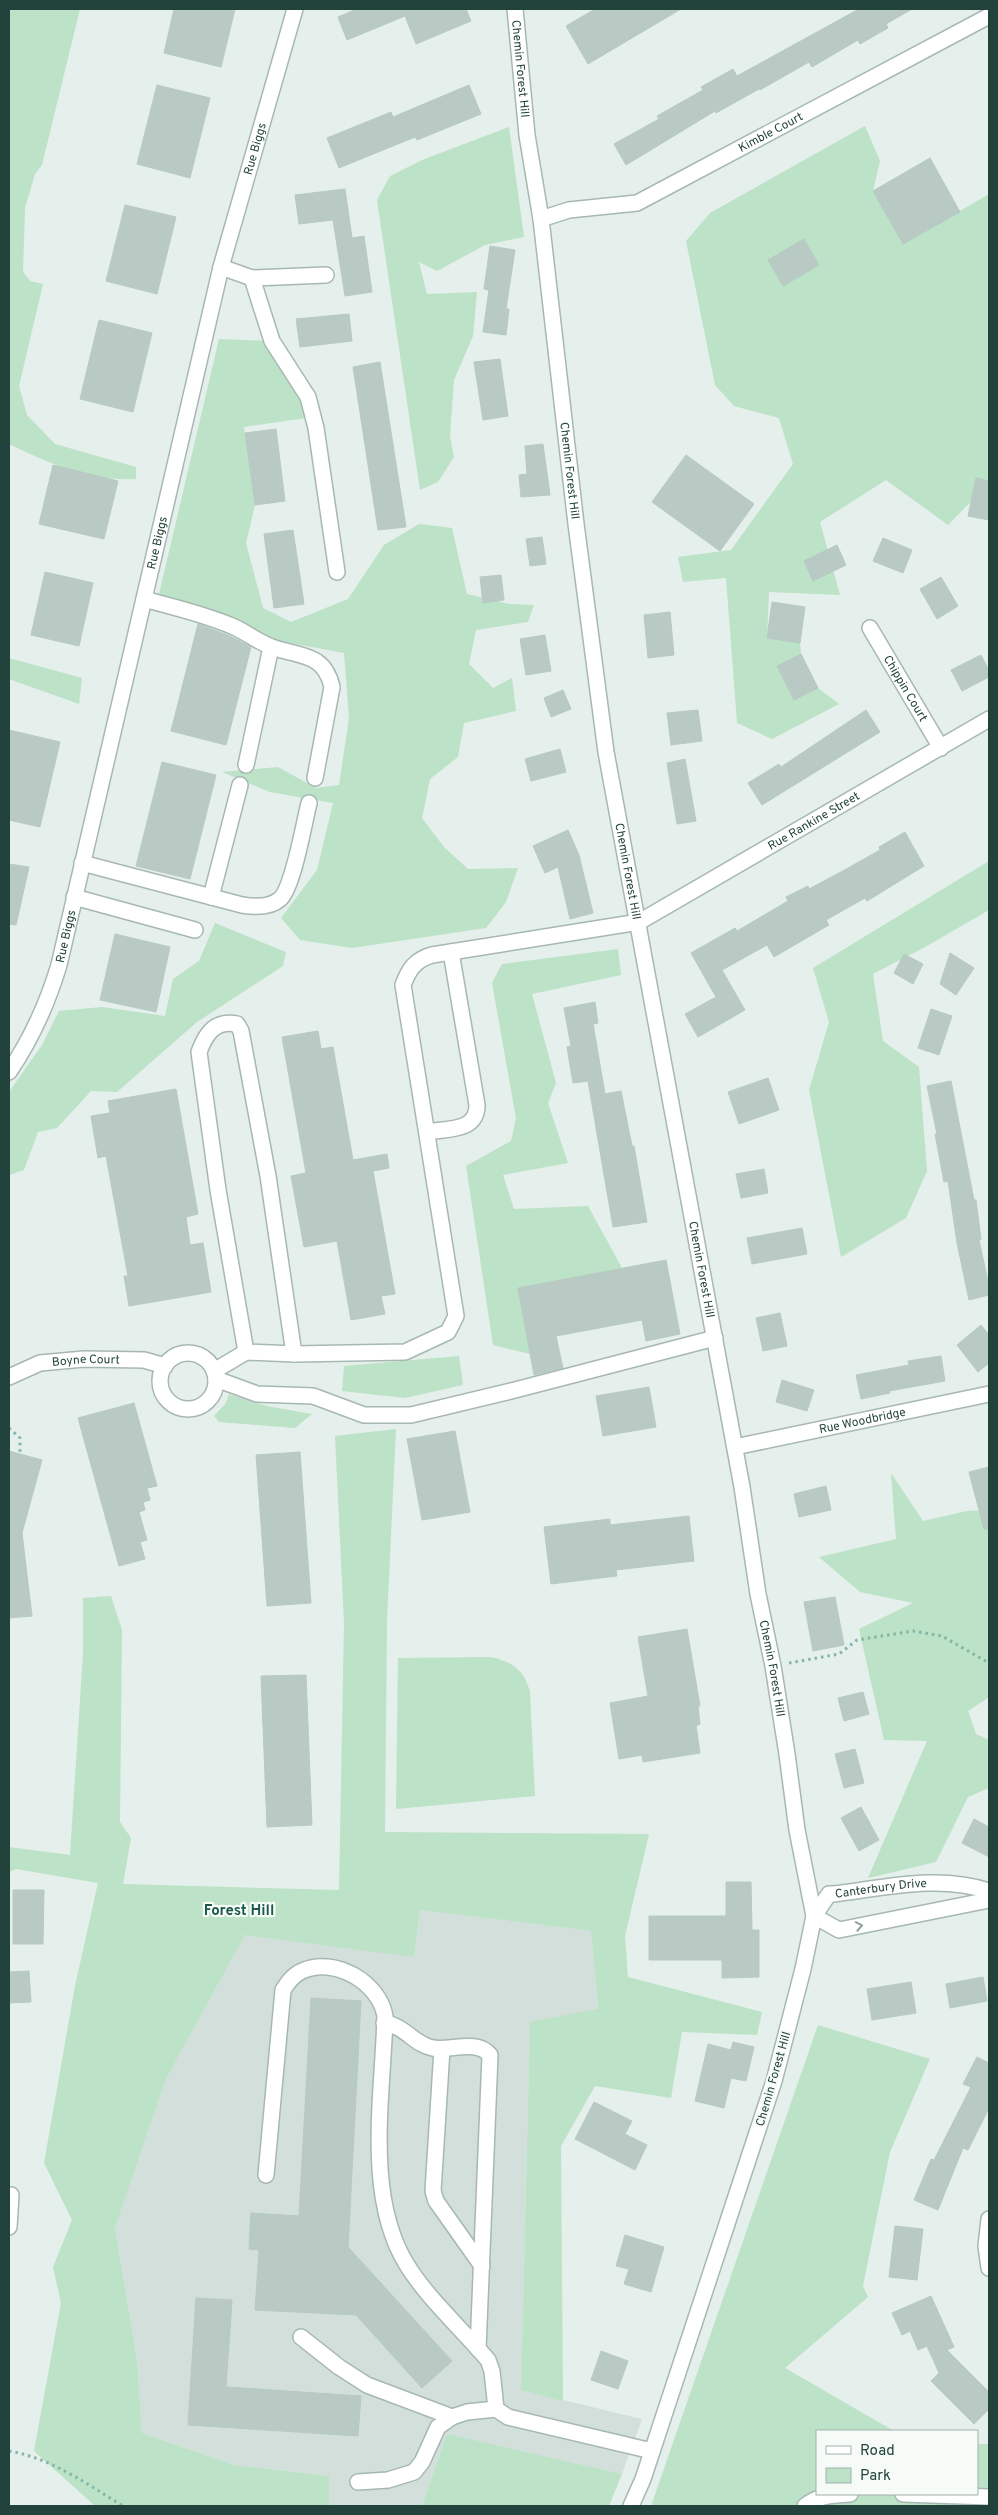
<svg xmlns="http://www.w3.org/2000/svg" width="998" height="2515" viewBox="0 0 998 2515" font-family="Overpass,sans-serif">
<rect width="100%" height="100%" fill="#e5efeb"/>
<path fill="#d2dfda" d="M420 1910 591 1931 598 2010 530 2023 521 2390 642 2419 622 2474 447 2435 422 2506H329V2476L234 2465 142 2433 137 2360 115 2228 166 2079 245 1935 414 1956Z"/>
<g fill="#bce2c7">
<path d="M9 9H80L42 165 35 174 25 208 23 272 30 281 43 284 19 386 27 415 55 444 136 467V479C92 482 48 463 9 444Z"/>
<path d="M865 126 880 161 873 191 903 244 989 194V483L948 525 886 480 820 522 840 595 769 592 767 638 800 643 801 654 777 666 794 700 818 688 839 704 772 739 737 723 726 578 683 582 678 557 731 550 793 464 779 418 734 406 715 385 686 241 710 213Z"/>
<path d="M509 127 524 237 485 245 437 271 419 262 427 294 477 292 473 336 454 380 450 436 454 457 438 482 420 490 377 200 390 176 422 160Z"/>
<path d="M219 339 272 341 313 417 244 427 255 505 246 543 263 608 291 622 348 599 384 545 419 524 452 528 467 594 509 604 534 605 528 622 476 630 469 664 493 688 512 678 516 711 464 723 458 757 430 779 422 818 444 847 468 869 518 868 506 902 486 928 352 948 300 940 281 918 317 870 333 803 270 792 222 772 278 767 316 788 339 785 349 718 344 653 274 640 159 594Z"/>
<path d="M9 658 82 678 79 704 9 679Z"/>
<path d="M989 861V910L925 947 873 974 883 1041 919 1067 927 1171 906 1218 841 1257 809 1090 829 1022 813 968Z"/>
<path d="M215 923 286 952 283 966 197 1022 117 1092 91 1091 57 1128 38 1132 24 1170 9 1175V1092L42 1045 59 1011 102 1007 165 1016 173 979 199 961Z"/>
<path d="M618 949 621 975 532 994 556 1083 548 1103 568 1163 503 1175 514 1209 588 1206 622 1268 518 1288 530 1354 493 1345 466 1166 511 1141 516 1118 492 983 502 964Z"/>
<path d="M459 1356 463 1385 405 1398 342 1391 344 1366Z"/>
<path d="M229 1394 266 1406 312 1414 295 1428 219 1422 214 1416 226 1403Z"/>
<path d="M396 1429 387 1620 385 1832 649 1834 625 1936 628 1977 762 2012 757 2035 682 2032 671 2098 595 2086 561 2146 563 2401 521 2390 530 2022 598 2009 591 1931 420 1910 414 1957 245 1935 166 2079 115 2228 137 2360 142 2433 234 2465 329 2476V2506H95L34 2451 61 2303 53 2267 72 2220 44 2163 75 1986 98 1883 16 1869 9 1872V1847L70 1855 83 1653V1598L111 1596 122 1630 120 1822 131 1838 123 1884 339 1890 344 1623 335 1436Z"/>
<path d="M891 1473 923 1521 967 1511 989 1510V1697L968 1711 976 1734 989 1740V1788L968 1797 936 1862 868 1878 927 1741 884 1740 859 1629 913 1603 860 1592 819 1557 896 1539Z"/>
<path d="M491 1657C513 1662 524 1670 530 1692L535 1796 396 1809 398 1658Z"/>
<path d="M818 2025 930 2059 890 2152 863 2286 868 2297 785 2368 894 2431H817V2494H977V2444H989V2506H651Z"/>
<path d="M447 2434 622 2474 609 2506H422Z"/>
</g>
<g fill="#b9cac4" stroke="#b6cac2">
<path d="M174 9H235L221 67 164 53Z"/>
<path d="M357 9H466L471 21 416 44 405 16 347 40 338 17Z"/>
<path d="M595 9H681L588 64 566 26Z"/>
<path d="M859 9H912L886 24 888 28 860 44 858 40 812 67 809 62 760 90 759 89 716 113 715 111 626 165 614 144 659 119 657 116 703 90 701 87 733 69 737 76Z"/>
<path d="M157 85 210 98 190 178 137 164Z"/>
<path d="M469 85 481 114 417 140 415 137 339 168 327 138 391 112 393 117Z"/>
<path d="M930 158 960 212 903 244 873 191Z"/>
<path d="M345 189 352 238 364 236 372 292 345 296 333 220 299 224 295 195Z"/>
<path d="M125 205 176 217 157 294 106 281Z"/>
<path d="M804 239 819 265 783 286 768 260Z"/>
<path d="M490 246 515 250 506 309H509L506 335 483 332 489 290 484 289Z"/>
<path d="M349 314 352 341 300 347 296 319Z"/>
<path d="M99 320 152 333 133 412 80 399Z"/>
<path d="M500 359 508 416 483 420 474 362Z"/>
<path d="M380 362 406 527 378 530 353 367Z"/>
<path d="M276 429 285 501 255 505 245 433Z"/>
<path d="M543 444 550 495 521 497 519 475 527 474 525 446Z"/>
<path d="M686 455 754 504 720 551 652 502Z"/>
<path d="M53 465 118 481 104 539 39 524Z"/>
<path d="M976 478 989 481V520L968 516Z"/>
<path d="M293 530 304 604 274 608 264 534Z"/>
<path d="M542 537 546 564 530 566 526 539Z"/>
<path d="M883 538 912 550 903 573 873 561Z"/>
<path d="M837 545 846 565 813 581 804 561Z"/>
<path d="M45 572 93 583 79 646 31 635Z"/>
<path d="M501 575 504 600 483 603 480 577Z"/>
<path d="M941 577 958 606 937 619 920 589Z"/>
<path d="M772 602 805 607 800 643 767 638Z"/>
<path d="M670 612 674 655 648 658 644 615Z"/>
<path d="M198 624 228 635 251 647 226 745 171 731Z"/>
<path d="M545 635 551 671 526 675 520 639Z"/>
<path d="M801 654 818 688 794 700 777 666Z"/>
<path d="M981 655 989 671V677L962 691 951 670Z"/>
<path d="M563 690 571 709 551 717 544 698Z"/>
<path d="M698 710 702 741 671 745 667 713Z"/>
<path d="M866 710 880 732 762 805 748 783 779 764 781 767Z"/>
<path d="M9 730 60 742 40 827 9 820Z"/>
<path d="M560 749 566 772 531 781 525 759Z"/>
<path d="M685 759 696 821 677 824 667 763Z"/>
<path d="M162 762 216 775 190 879 136 866Z"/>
<path d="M568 830 579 855 593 913 570 919 558 867 545 873 533 846Z"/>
<path d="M905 832 924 866 867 901 865 898 826 920 829 925 774 957 767 945 722 970 745 1010 698 1037 685 1014 716 997 691 953 735 928 737 931 788 901 786 897 808 886 809 889 841 872 880 850 879 847Z"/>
<path d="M9 864 29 867 16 925 9 924Z"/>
<path d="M115 934 170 947 156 1012 100 1000Z"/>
<path d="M950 953 974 968 956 995 940 984Z"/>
<path d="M904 954 923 964 913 984 894 973Z"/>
<path d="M595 1002 598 1023 593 1024 605 1094 621 1091 632 1146H634L647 1222 613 1227 588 1081 573 1083 567 1047 571 1046 564 1008Z"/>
<path d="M931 1009 952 1016 939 1055 918 1048Z"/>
<path d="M318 1031 321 1049 333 1047 353 1160 387 1154 389 1168 373 1171 395 1294 381 1296 385 1314 351 1320 337 1241 304 1247 291 1176 306 1173 282 1037Z"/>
<path d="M768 1078 779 1110 739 1124 728 1092Z"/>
<path d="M951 1081 974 1200H976L981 1239 979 1240 989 1286V1295L969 1300 957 1243 948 1181 944 1182 935 1134H937L927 1086Z"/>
<path d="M176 1089 198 1214 186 1217 190 1245 203 1243 211 1292 129 1306 124 1276H128L106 1156 98 1158 91 1116 110 1113 108 1101Z"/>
<path d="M764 1169 768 1193 741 1198 736 1174Z"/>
<path d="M802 1228 807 1254 752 1264 747 1238Z"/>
<path d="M666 1260 680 1334 646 1341 642 1320 556 1336 563 1368 534 1375 518 1288Z"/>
<path d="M780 1313 787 1346 763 1351 756 1318Z"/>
<path d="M981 1325 989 1335V1363L978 1372 957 1345Z"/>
<path d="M941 1356 945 1381 889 1391 890 1393 861 1399 856 1375 909 1365 908 1361Z"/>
<path d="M782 1380 814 1390 807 1411 776 1402Z"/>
<path d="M649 1387 656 1427 603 1436 596 1396Z"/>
<path d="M134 1403 157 1486 147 1488 150 1500 143 1502 145 1510 139 1512 147 1540 140 1542 145 1559 119 1566 78 1418Z"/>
<path d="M455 1431 470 1512 422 1520 407 1439Z"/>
<path d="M9 1451 42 1460 22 1533 32 1616 9 1618Z"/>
<path d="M300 1452 311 1603 267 1606 256 1455Z"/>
<path d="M989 1467V1529H984L969 1472Z"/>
<path d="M826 1486 831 1510 799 1517 794 1494Z"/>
<path d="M689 1516 694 1561 616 1570 617 1576 551 1584 544 1527 610 1519V1525Z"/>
<path d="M835 1597 844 1645 813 1651 804 1602Z"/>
<path d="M687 1629 700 1706H698L700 1724 696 1726 700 1753 643 1762 642 1755 619 1759 610 1703 648 1696 638 1637Z"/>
<path d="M306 1675 312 1825 267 1827 261 1676Z"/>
<path d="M863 1692 869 1714 844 1721 838 1698Z"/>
<path d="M855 1749 864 1783 844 1788 835 1754Z"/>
<path d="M861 1807 879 1840 859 1851 841 1818Z"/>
<path d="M974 1819 989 1827V1857L962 1843Z"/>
<path d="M726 1882H751L752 1930H759V1977L722 1978V1960H649V1916H726Z"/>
<path d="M13 1890H44L43 1944H13Z"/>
<path d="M29 1971 31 2002 9 2003V1972Z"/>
<path d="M983 1977 987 2001 950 2008 946 1984Z"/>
<path d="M911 1982 916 2013 872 2020 867 1989Z"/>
<path d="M311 1998 361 2001 348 2247 452 2361 422 2388 356 2315 255 2310 259 2250 249 2249 251 2213 299 2216Z"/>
<path d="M733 2042 754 2047 746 2081 731 2078 724 2108 695 2101 708 2044 731 2050Z"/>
<path d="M977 2057 989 2063V2108L968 2150 963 2148 938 2210 914 2200 931 2159 934 2160 971 2087 963 2084Z"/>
<path d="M594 2102 632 2121 625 2134 647 2145 635 2170 575 2139Z"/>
<path d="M895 2226 923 2229 917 2280 889 2277Z"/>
<path d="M625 2235 664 2247 651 2292 624 2284 629 2269 616 2266Z"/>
<path d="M931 2296 954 2347 947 2350 989 2392V2409L974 2424 931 2381 939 2373 927 2346 918 2350 910 2331 902 2335 892 2313Z"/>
<path d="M196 2298 232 2300 226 2387 361 2396 358 2436 188 2425Z"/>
<path d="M601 2351 628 2361 618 2389 591 2380Z"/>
</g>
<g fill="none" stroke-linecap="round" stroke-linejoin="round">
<g stroke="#a7b8b3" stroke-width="18">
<g id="minor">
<path id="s1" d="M515 9 527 135 541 219 576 524 606 752 742 1487 758 1594 773 1666 787 1754 797 1830 814 1916 803 1969 774 2081 643 2479 631 2506"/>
<path id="s2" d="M541 219 569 210 637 203 989 16"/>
<path d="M221 267 252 278 272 341 308 397 316 428 337 572"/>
<path d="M252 278 326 275"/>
<path d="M144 599C173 607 204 614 232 626 246 632 258 642 272 647 299 657 324 652 332 687L315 778"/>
<path id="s3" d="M870 628 941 748"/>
<path d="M246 765 271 647"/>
<path d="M82 863 242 905C254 907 270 908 280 899 293 888 304 823 309 803"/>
<path d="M74 897 195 930"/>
<path d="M211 897 240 785"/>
<path id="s4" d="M9 1072C32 1038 47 1005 59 965L221 267 295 9"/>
<path d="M427 1132C448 1128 477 1132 477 1105L451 952"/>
<path d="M246 1352 218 1190 199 1052C206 1033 215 1020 237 1024L241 1031 268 1176 294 1354"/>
<circle cx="188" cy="1381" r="28"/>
<path id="s5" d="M214 1371 246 1352 294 1354 405 1352 448 1332 456 1316 403 985C409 969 415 960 432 955L639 922 989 719"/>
<path id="s6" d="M9 1377 40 1363 84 1359 144 1360 165 1366"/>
<path d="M216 1379 257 1394 313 1396 364 1415H411L515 1390 715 1338"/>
<path id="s7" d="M735 1447 989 1394"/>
<path id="s8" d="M814 1916 829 1894H833C884 1888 939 1874 989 1891"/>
<path d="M814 1916 839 1930 989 1900"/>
<path d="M384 2023C406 2026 414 2045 433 2048 451 2051 477 2039 490 2055L478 2349"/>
<path d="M442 2049 433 2191 436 2201 482 2266"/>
<path d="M266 2175 283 1990C288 1982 293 1975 302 1971 334 1956 379 1982 385 2016 383 2095 364 2196 407 2265 428 2299 462 2329 488 2360L492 2371 496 2409 508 2417 652 2451"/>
<path d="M989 2219 986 2246 989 2268"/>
<path d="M9 2227 11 2195"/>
<path d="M301 2337 339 2367 367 2385 452 2417"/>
<path d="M358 2482 388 2480 414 2472 422 2462 438 2427 452 2417 467 2412 496 2409"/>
<path d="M903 2494 989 2497"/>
<path d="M805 2506C819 2495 833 2495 850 2494"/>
</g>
</g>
<g stroke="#82b6a6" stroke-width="3" stroke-dasharray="2.5 4" stroke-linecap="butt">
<path d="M9 1428 20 1438V1454"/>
<path d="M789 1663 839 1654 857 1640 913 1631 942 1636 989 1663"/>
<path d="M9 2451C51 2458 87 2484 123 2506"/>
</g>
<use href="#minor" stroke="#fff" stroke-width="15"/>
</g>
<defs><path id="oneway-chevron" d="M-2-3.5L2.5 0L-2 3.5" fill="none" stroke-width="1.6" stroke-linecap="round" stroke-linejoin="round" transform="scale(1.25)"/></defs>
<use stroke="#90a19d" href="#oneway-chevron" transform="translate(859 1926) rotate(-11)"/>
<g text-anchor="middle" stroke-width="4.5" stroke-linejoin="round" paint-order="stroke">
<g font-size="12" fill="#22433b" stroke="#f6fbf8">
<text dy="4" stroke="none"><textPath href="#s1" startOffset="60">Chemin Forest Hill</textPath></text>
<text dy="4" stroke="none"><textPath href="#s2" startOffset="249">Kimble Court</textPath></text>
<text dy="4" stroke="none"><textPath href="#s4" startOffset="958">Rue Biggs</textPath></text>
<text dy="4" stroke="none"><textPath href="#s1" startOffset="465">Chemin Forest Hill</textPath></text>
<text dy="4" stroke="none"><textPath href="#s4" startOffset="552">Rue Biggs</textPath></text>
<text dy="4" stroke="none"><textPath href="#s3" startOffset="70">Chippin Court</textPath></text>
<text dy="4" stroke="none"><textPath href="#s5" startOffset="1052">Rue Rankine Street</textPath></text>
<text dy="4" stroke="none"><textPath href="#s1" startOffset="870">Chemin Forest Hill</textPath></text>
<text dy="4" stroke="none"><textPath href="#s4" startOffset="148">Rue Biggs</textPath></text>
<text dy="4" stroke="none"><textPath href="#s1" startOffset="1275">Chemin Forest Hill</textPath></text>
<text dy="4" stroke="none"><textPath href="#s6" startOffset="80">Boyne Court</textPath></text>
<text dy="4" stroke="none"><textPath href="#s7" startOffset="130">Rue Woodbridge</textPath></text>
<text dy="4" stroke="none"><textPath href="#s1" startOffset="1680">Chemin Forest Hill</textPath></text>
<text dy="4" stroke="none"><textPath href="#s8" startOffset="79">Canterbury Drive</textPath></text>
<text transform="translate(773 2079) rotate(-74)" y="4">Chemin Forest Hill</text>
</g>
<g font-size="15" font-weight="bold" fill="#1b584a" stroke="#f6fbf8">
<text x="239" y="1915">Forest Hill</text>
</g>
</g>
<rect width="998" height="2515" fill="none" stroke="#22433b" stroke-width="20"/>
<rect x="816" y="2430" width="162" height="65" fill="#f6fbf8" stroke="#a1b1ac"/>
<rect x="826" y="2446" width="25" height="8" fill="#ffffff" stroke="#a1b1ac"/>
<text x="860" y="2455" font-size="15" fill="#22433b">Road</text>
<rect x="826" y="2468" width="25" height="15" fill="#bce2c7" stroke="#a1b1ac"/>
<text x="860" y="2480" font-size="15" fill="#22433b">Park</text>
</svg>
